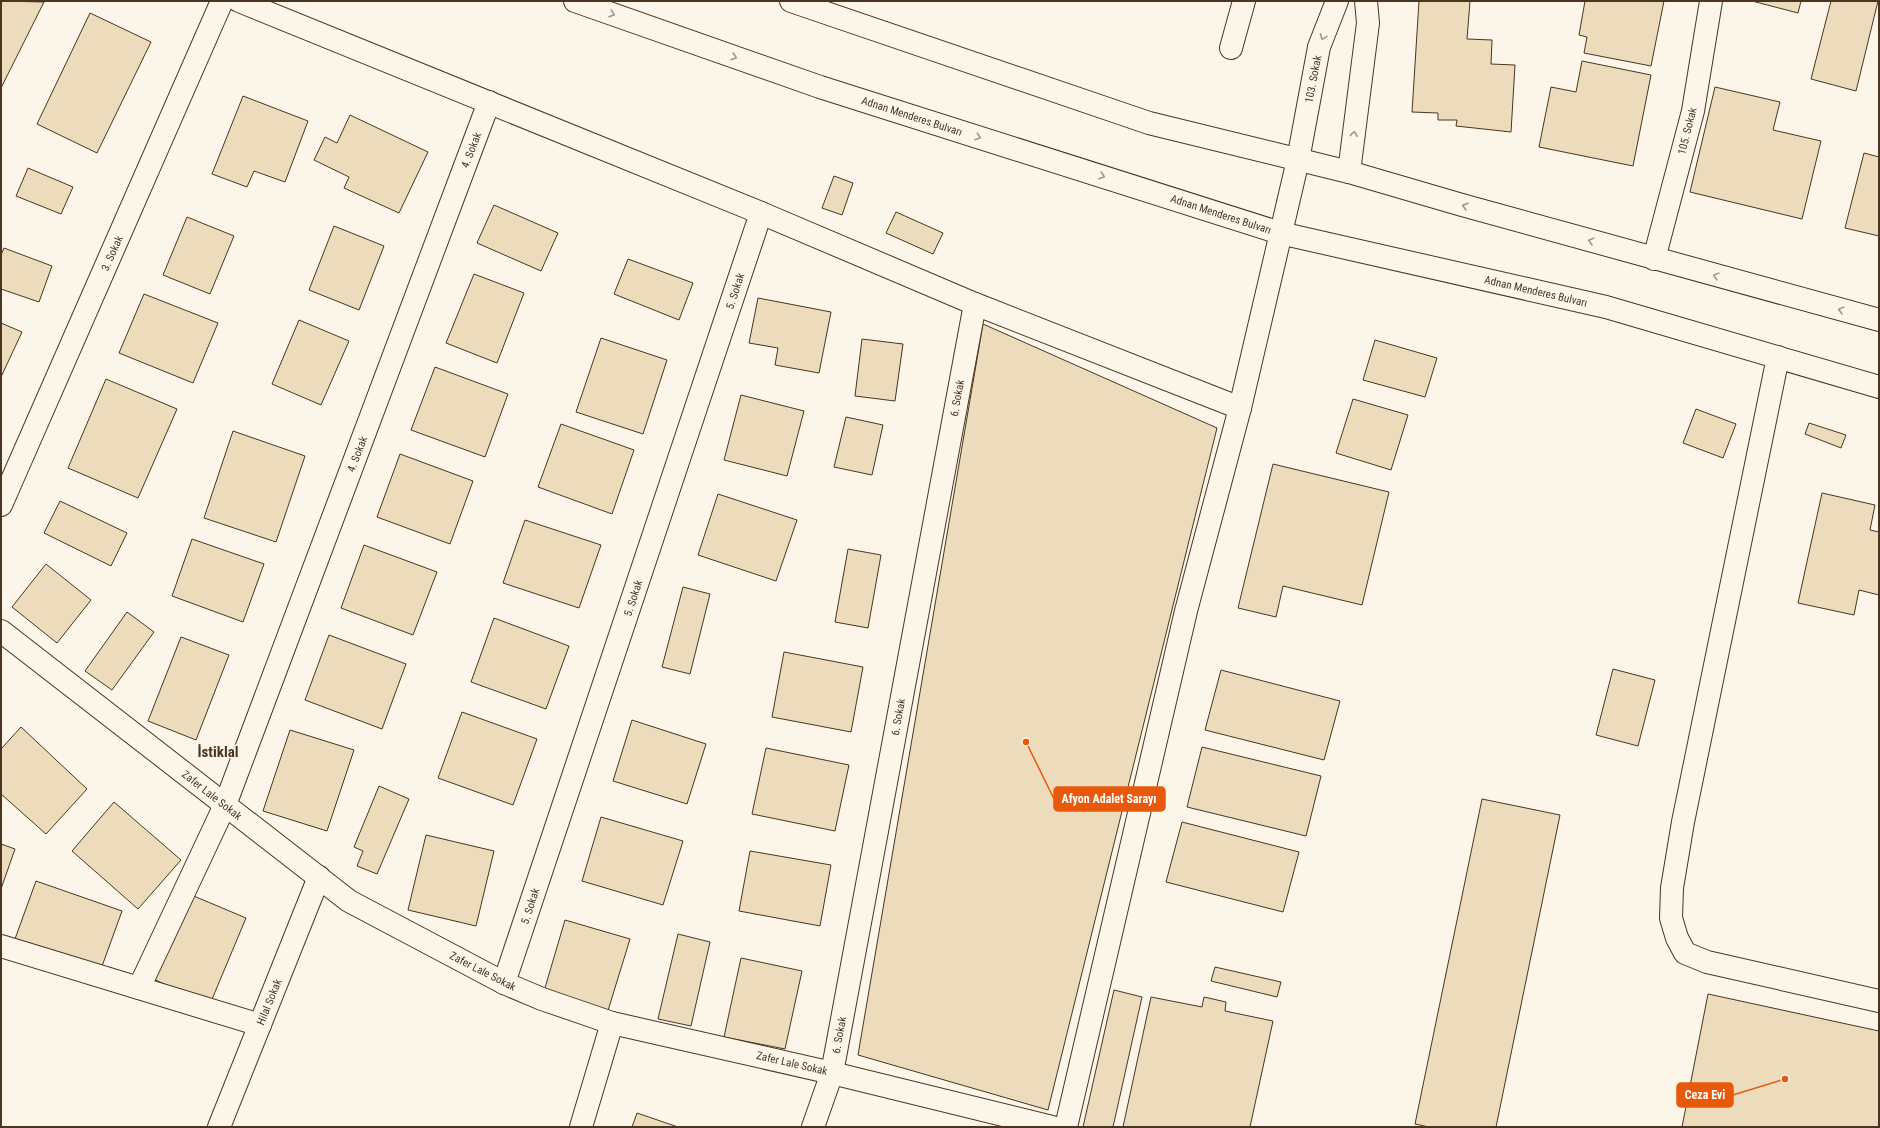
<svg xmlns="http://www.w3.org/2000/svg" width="1880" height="1128" viewBox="0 0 1880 1128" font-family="'Roboto Condensed',sans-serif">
<rect width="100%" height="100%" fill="#fbf6e9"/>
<g fill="#ecdcbc" stroke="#4a3520">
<path d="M1 1 44 2 1 88Z"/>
<path d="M1419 1H1470L1467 39 1492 40 1491 64 1515 65 1511 132 1456 126 1457 120H1438V113L1412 112Z"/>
<path d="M1585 1H1664L1651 66 1584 53 1587 37 1579 35Z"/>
<path d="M1752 1H1801L1798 13Z"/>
<path d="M1831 1H1878L1856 91 1811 79Z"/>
<path d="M90 13 151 42 97 153 37 124Z"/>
<path d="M1582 61 1651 75 1633 166 1539 147 1551 87 1576 92Z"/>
<path d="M1715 87 1780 102 1773 130 1821 141 1802 219 1690 192Z"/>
<path d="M243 96 308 121 285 182 254 171 247 187 212 174Z"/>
<path d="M350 115 428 152 399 213 344 188 349 177 314 160 325 137 337 143Z"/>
<path d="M1864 153 1879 157V236L1845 228Z"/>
<path d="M28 168 73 187 61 214 16 196Z"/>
<path d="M834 176 853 183 842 215 822 208Z"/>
<path d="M494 205 558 233 541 271 477 243Z"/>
<path d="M896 212 943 233 933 254 886 233Z"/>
<path d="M187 217 234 236 210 294 163 275Z"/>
<path d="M334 226 384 246 359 310 309 290Z"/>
<path d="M4 248 52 266 39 302 1 289V255Z"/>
<path d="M628 259 693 283 679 320 614 294Z"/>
<path d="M474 274 524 293 497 363 446 343Z"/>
<path d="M144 294 218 323 193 383 119 353Z"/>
<path d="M758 298 831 312 819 373 775 365 778 348 749 343Z"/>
<path d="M299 320 349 341 321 405 272 384Z"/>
<path d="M1 323 22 332 1 377Z"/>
<path d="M983 324 1217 428 1048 1110 858 1055Z"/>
<path d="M601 338 667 360 643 434 576 412Z"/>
<path d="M862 339 903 344 895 401 855 396Z"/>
<path d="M1375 340 1437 358 1425 397 1363 380Z"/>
<path d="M435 367 508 394 485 457 411 430Z"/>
<path d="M106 379 177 409 138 498 68 468Z"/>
<path d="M741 395 804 411 787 476 724 460Z"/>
<path d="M1353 399 1408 415 1391 470 1336 453Z"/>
<path d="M1696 409 1736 424 1723 458 1683 443Z"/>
<path d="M846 417 883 425 872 475 834 467Z"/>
<path d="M1809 423 1846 435 1841 448 1805 434Z"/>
<path d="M561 424 634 450 612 514 538 487Z"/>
<path d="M233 431 305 456 276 542 204 518Z"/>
<path d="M400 454 473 481 450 544 377 517Z"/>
<path d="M1273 464 1389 492 1362 605 1283 586 1276 617 1238 608Z"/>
<path d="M1822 493 1875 505 1870 530 1879 532V595L1859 590 1854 615 1798 603Z"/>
<path d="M718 494 797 520 776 581 698 555Z"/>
<path d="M60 501 127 533 111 566 44 533Z"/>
<path d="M525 520 601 545 579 608 503 583Z"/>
<path d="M192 539 264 564 243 622 172 596Z"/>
<path d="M364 545 437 572 413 635 341 608Z"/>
<path d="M848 549 881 555 868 628 835 622Z"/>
<path d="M46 564 91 600 57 643 12 607Z"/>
<path d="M683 587 710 594 690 674 662 667Z"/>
<path d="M127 612 154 632 112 690 85 671Z"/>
<path d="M494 618 569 646 546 709 471 682Z"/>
<path d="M329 635 406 664 382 729 305 700Z"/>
<path d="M181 637 229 655 196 740 148 721Z"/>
<path d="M784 652 863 667 851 732 772 717Z"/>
<path d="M1613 669 1655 680 1638 746 1596 735Z"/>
<path d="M1221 670 1340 701 1324 760 1205 730Z"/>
<path d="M462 712 537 739 513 805 438 778Z"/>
<path d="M632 720 706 744 687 804 613 781Z"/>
<path d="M21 727 87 789 46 834 1 794V749Z"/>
<path d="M290 730 354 750 327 831 263 811Z"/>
<path d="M1202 747 1321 776 1306 836 1187 807Z"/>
<path d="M766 748 849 765 835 831 752 814Z"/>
<path d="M379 786 409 799 377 874 357 866 363 851 354 847Z"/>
<path d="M1482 799 1560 815 1496 1127H1429L1415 1124Z"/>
<path d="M114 802 181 860 138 909 72 851Z"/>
<path d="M601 817 683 841 663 905 582 881Z"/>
<path d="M1182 822 1299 852 1283 912 1166 882Z"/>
<path d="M426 835 494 851 476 926 408 910Z"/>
<path d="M1 844 15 849 1 889Z"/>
<path d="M750 851 831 865 820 926 739 911Z"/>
<path d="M36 881 122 911 101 969 15 939Z"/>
<path d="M189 894 246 918 210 1004 153 979Z"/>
<path d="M565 920 630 939 606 1017 542 998Z"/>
<path d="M678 934 710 942 691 1026 658 1019Z"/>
<path d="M741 958 802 971 785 1049 724 1037Z"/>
<path d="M1215 967 1281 982 1277 997 1211 981Z"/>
<path d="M1114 990 1142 997 1113 1127H1083Z"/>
<path d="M1708 994 1879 1031V1127H1682Z"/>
<path d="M1151 997 1202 1007 1204 997 1226 1002 1225 1011 1273 1021 1250 1127H1123Z"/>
<path d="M637 1113 678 1127H632Z"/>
</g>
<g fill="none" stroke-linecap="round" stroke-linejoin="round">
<g stroke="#4a3520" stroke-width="24">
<g id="minor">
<path d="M239 1 761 213 975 304 1240 408"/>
<path d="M1231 48 1244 1"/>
<path d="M1654 259 1693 111 1711 1"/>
<path d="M1778 357 1683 822 1672 888 1671 918 1677 938 1685 953 1707 962 1879 1001"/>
<path d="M1 505 222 1"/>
<path d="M1 631 349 901 504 983 542 999 612 1023 832 1073 1052 1127"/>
<path d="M1 946 260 1025"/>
<path d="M504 983 761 213"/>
<path d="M139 988 225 805 489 102"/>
<path d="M219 1127 319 877"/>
<path d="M581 1127 612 1023"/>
<path d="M813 1127 832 1073 975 304"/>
</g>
</g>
<g stroke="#4a3520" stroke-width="24">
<g id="major">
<path d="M575 1 820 87 1280 233 1606 307 1879 387"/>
<path d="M791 1 1149 123 1349 172 1462 205 1879 320"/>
<path d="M1349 172 1368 23 1366 1"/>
<path d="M1066 1127 1186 611 1240 408 1298 160 1319 47 1337 1"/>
</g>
</g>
<use href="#minor" stroke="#fbf6e9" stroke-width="22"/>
<use href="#major" stroke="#fbf6e9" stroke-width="22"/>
</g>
<defs><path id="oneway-chevron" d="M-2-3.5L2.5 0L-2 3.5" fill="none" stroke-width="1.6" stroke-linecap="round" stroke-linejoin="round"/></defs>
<g stroke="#a29684">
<use href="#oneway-chevron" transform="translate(612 14) rotate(19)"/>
<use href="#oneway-chevron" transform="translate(1323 37) rotate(111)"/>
<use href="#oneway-chevron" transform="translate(734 57) rotate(19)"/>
<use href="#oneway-chevron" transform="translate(1354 134) rotate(-83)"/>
<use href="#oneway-chevron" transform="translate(978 137) rotate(18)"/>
<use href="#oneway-chevron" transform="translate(1102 176) rotate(18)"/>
<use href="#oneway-chevron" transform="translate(1465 206) rotate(-164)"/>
<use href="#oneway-chevron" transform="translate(1591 241) rotate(-165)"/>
<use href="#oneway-chevron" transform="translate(1716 276) rotate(-165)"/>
<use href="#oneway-chevron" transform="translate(1841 310) rotate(-165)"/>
</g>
<g text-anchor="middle" stroke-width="3" stroke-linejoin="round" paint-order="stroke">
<g font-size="11" fill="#4a3520" stroke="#fbf6e9">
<text transform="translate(1313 79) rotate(-79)" y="4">103. Sokak</text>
<text transform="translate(912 116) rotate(18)" y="4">Adnan Menderes Bulvarı</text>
<text transform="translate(1687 131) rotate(-76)" y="4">105. Sokak</text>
<text transform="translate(471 150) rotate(-69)" y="4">4. Sokak</text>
<text transform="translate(1221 214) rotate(18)" y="4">Adnan Menderes Bulvarı</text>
<text transform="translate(112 253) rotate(-66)" y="4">3. Sokak</text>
<text transform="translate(735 291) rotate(-72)" y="4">5. Sokak</text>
<text transform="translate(1536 291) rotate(13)" y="4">Adnan Menderes Bulvarı</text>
<text transform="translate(957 398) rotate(-80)" y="4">6. Sokak</text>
<text transform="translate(357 454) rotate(-69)" y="4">4. Sokak</text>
<text transform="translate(633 598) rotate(-72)" y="4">5. Sokak</text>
<text transform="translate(898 717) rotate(-80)" y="4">6. Sokak</text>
<text transform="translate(212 795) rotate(38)" y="4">Zafer Lale Sokak</text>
<text transform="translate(530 906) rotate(-72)" y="4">5. Sokak</text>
<text transform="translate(483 971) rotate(27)" y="4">Zafer Lale Sokak</text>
<text transform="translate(269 1002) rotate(-68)" y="4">Hilal Sokak</text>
<text transform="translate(839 1035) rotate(-80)" y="4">6. Sokak</text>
<text transform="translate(792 1063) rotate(13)" y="4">Zafer Lale Sokak</text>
</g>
<g font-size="15" font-weight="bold" fill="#4a3520" stroke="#fbf6e9">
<text x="218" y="757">İstiklal</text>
</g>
</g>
<path fill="none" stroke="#e8590c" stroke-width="1.5" d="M1026 742L1054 799M1785 1079L1733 1095"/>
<g fill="#e8590c" stroke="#fbf6e9" stroke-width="1.5">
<circle cx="1026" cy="742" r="4"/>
<circle cx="1785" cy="1079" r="4"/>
</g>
<g fill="#e8590c" stroke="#e8590c" stroke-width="1.5">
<rect x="1054" y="787" width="111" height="24" rx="4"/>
<rect x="1677" y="1083" width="56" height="24" rx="4"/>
</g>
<g font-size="12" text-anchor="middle" font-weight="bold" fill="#fff">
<text x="1109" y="803">Afyon Adalet Sarayı</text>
<text x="1705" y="1099">Ceza Evi</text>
</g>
<rect width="1880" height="1128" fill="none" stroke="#4a3520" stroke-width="4"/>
</svg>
